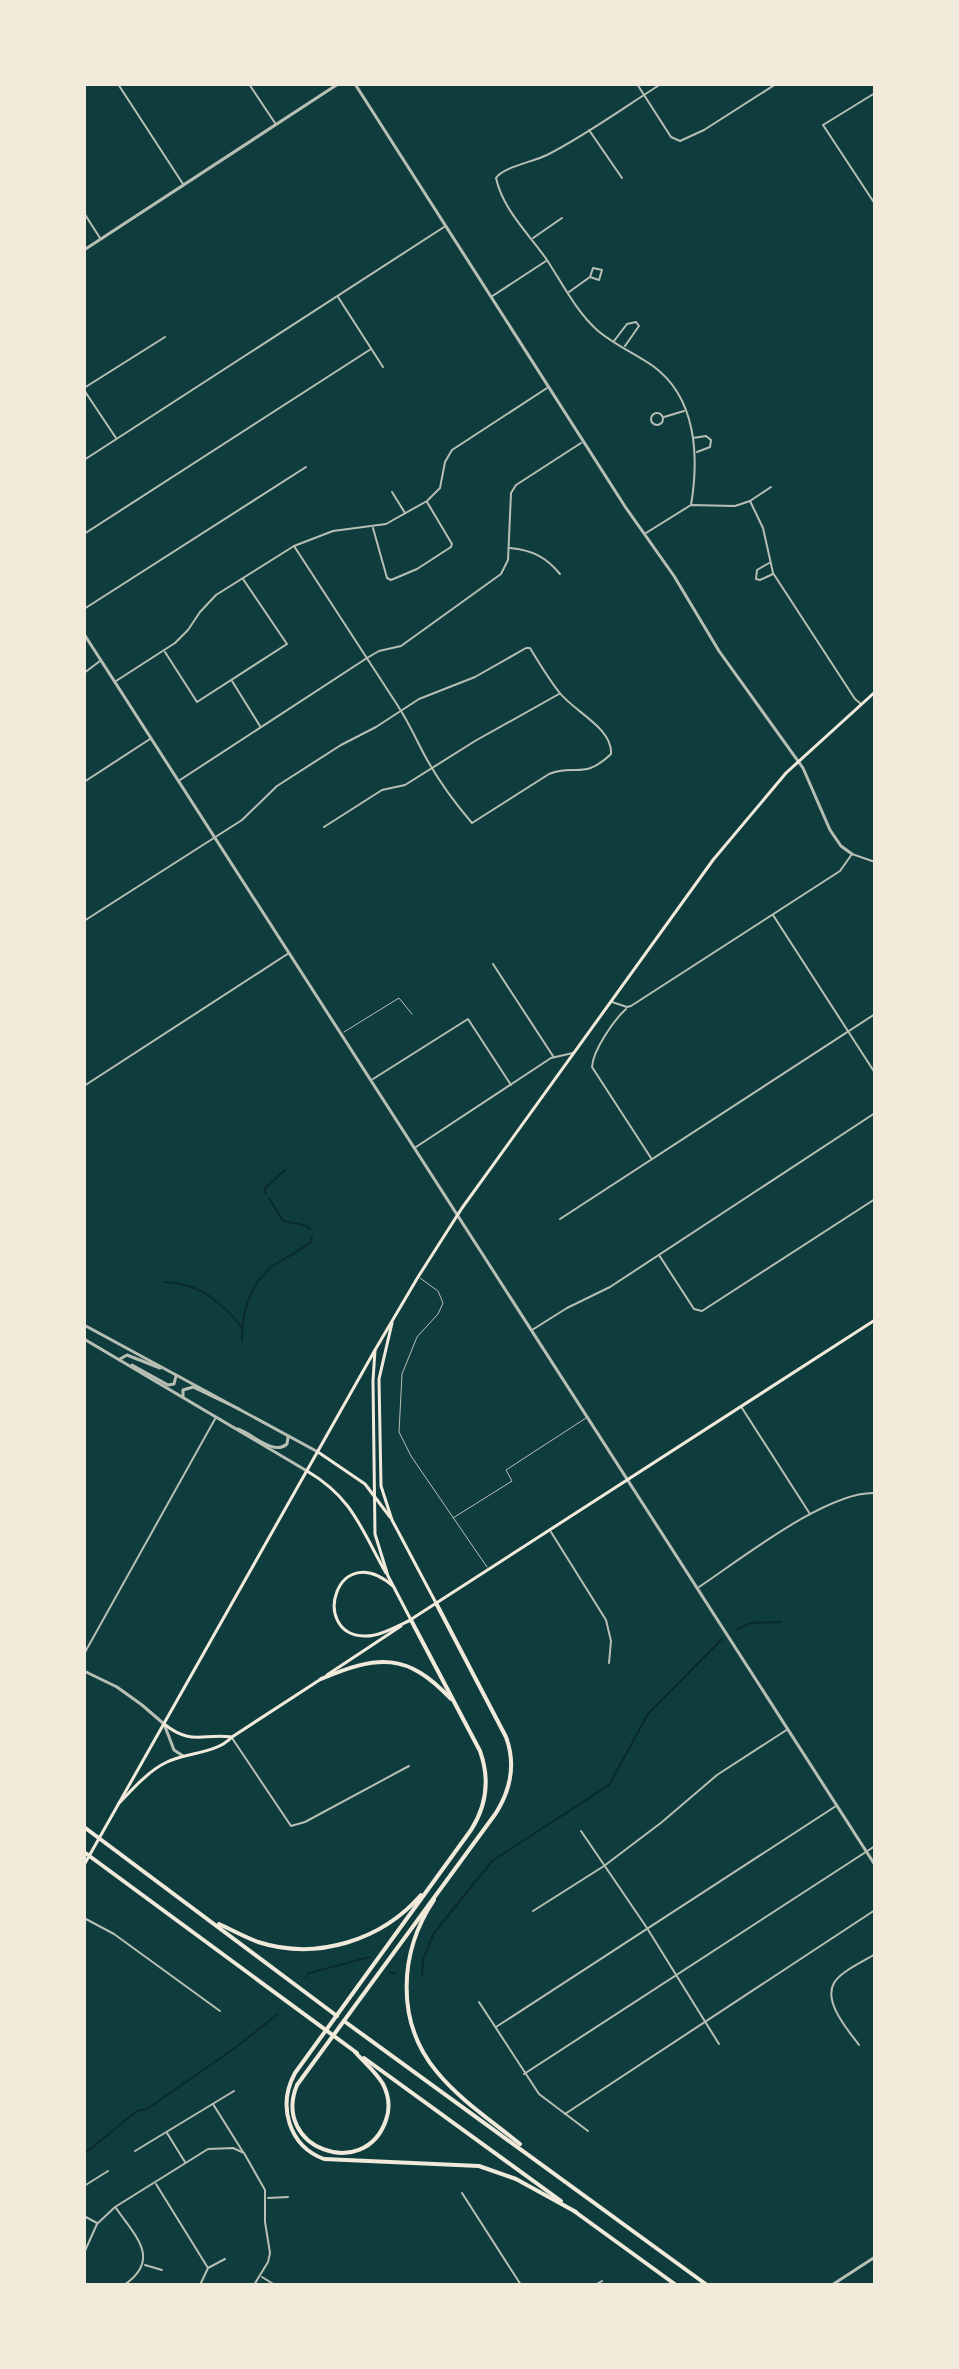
<svg xmlns="http://www.w3.org/2000/svg" width="959" height="2369" viewBox="0 0 959 2369" font-family="Signika,sans-serif">
<rect width="100%" height="100%" fill="#0f3d3e"/>
<g fill="none" stroke-linecap="round" stroke-linejoin="round">
<g stroke="#0a2a2b" stroke-width="2">
<path d="M266 1194 264 1189 285 1170"/>
<path d="M269 1198 283 1221 307 1226 310 1229"/>
<path d="M164 1282C199 1283 220 1301 242 1327"/>
<path d="M242 1341C242 1314 249 1284 273 1266 285 1257 299 1252 311 1242L312 1237"/>
<path d="M736 1630 751 1623 781 1622"/>
<path d="M390 1972 396 1974"/>
<path d="M422 1976 423 1959 434 1933 492 1861 609 1785 648 1714 722 1639"/>
<path d="M306 1977 309 1973 370 1957"/>
<path d="M84 2154 137 2111 147 2109 235 2048 278 2014"/>
</g>
<g stroke="#b8beb3" stroke-width="1">
<path d="M344 1032 399 998 412 1014"/>
<path d="M420 1278 438 1291 443 1303 438 1314 417 1337 402 1374 399 1432 411 1456 487 1567"/>
<path d="M453 1518 512 1481 506 1470 586 1418"/>
</g>
<g stroke="#b8beb3" stroke-width="2">
<path d="M118 84 183 184"/>
<path d="M249 84 275 123"/>
<path d="M637 84 671 137 680 141 704 130 776 84"/>
<path d="M661 84C623 108 586 135 547 155 533 162 503 167 496 178 503 210 529 234 547 260 562 283 576 311 597 330 613 344 634 353 653 366 697 398 699 457 691 505"/>
<path d="M875 93 823 125 875 204"/>
<path d="M589 130 622 178"/>
<path d="M84 213 100 238"/>
<path d="M533 238 562 218"/>
<path d="M569 292 590 277 593 268 602 270 599 280 590 277"/>
<path d="M338 297 383 367"/>
<path d="M491 297 546 261"/>
<path d="M614 341 627 324 636 322 639 326 625 346"/>
<path d="M84 388 165 337"/>
<path d="M84 390 116 438"/>
<circle cx="657" cy="419" r="6"/>
<path d="M664 417 684 411"/>
<path d="M693 438 706 436 711 440 710 447 697 452"/>
<path d="M84 460 444 227"/>
<path d="M392 492 405 513"/>
<path d="M750 501 763 528 773 573 855 699 861 704"/>
<path d="M373 528 387 578 391 580 417 569 451 547 452 544 427 502"/>
<path d="M646 533 691 505 735 506 750 501 771 487"/>
<path d="M84 534 371 349"/>
<path d="M510 548C532 550 546 557 560 574"/>
<path d="M769 563 757 570 756 579 760 580 773 574"/>
<path d="M84 609 306 467"/>
<path d="M165 652 197 702 287 644 243 579"/>
<path d="M84 673 100 661"/>
<path d="M116 681 175 643 188 630 200 612 216 595 294 546 333 531 386 524 427 501 440 488 445 462 452 450 547 388"/>
<path d="M232 681 260 726"/>
<path d="M180 780 367 658 379 651 401 646 501 574 508 560 511 493 516 485 581 443"/>
<path d="M84 782 150 739"/>
<path d="M324 827 382 790 405 785 475 741 559 694"/>
<path d="M773 915 875 1073"/>
<path d="M84 921 242 820 277 786 341 745 376 727 419 699 475 677 526 648H530C539 663 548 678 559 692 573 711 613 728 611 754 583 781 575 763 549 774L472 823C454 802 438 780 425 756 416 739 409 723 398 706L294 546"/>
<path d="M493 964 553 1056"/>
<path d="M612 1002 627 1007 631 1006 840 871 852 854 875 862"/>
<path d="M626 1009C614 1020 593 1050 592 1067L651 1158"/>
<path d="M373 1079 468 1019 511 1085"/>
<path d="M84 1086 289 953"/>
<path d="M416 1147 551 1058 573 1053"/>
<path d="M560 1219 875 1014"/>
<path d="M659 1255 694 1309 702 1311 875 1199"/>
<path d="M532 1330 567 1308 610 1287 875 1113"/>
<path d="M742 1408 810 1514"/>
<path d="M551 1532 606 1620 611 1641 609 1663"/>
<path d="M699 1587C741 1559 827 1491 875 1493"/>
<path d="M84 1654 215 1419"/>
<path d="M232 1738 291 1826 305 1822 409 1766"/>
<path d="M581 1831 647 1928 719 2044"/>
<path d="M533 1911 604 1866 662 1822 717 1775 788 1729"/>
<path d="M84 1918 114 1934 220 2011"/>
<path d="M479 2002 539 2094 588 2131"/>
<path d="M496 2027 836 1806"/>
<path d="M859 2045C848 2030 823 2002 834 1983 841 1971 863 1962 875 1954"/>
<path d="M524 2074 875 1846"/>
<path d="M213 2104 243 2152"/>
<path d="M565 2114 875 1910"/>
<path d="M167 2133 185 2162"/>
<path d="M135 2151 234 2091"/>
<path d="M156 2184 208 2268"/>
<path d="M84 2186 108 2171"/>
<path d="M462 2193 521 2285"/>
<path d="M268 2198 288 2197"/>
<path d="M116 2208C135 2236 162 2259 124 2285"/>
<path d="M84 2216 97 2223"/>
<path d="M84 2253 97 2224 115 2207 208 2149 233 2148 244 2153 265 2190V2222L270 2253 268 2262 254 2285"/>
<path d="M145 2265 162 2270"/>
<path d="M262 2277 275 2285"/>
<path d="M200 2285 208 2268 225 2259"/>
<path d="M595 2285 602 2281"/>
</g>
<g stroke="#b8beb3" stroke-width="3">
<path d="M355 84 626 508 674 576 719 651 803 768 830 830 841 846 852 854"/>
<path d="M84 250 338 84"/>
<path d="M84 634 875 1865"/>
<path d="M84 1325 318 1452"/>
<path d="M84 1339 307 1471"/>
<path d="M120 1359 127 1355 160 1368"/>
<path d="M132 1365 168 1385 174 1384 176 1376"/>
<path d="M183 1397V1390L193 1387 239 1409"/>
<path d="M238 1429C253 1434 273 1456 287 1444L288 1437"/>
<path d="M84 1671 117 1687 142 1705 164 1724 174 1750 183 1756"/>
<path d="M832 2285 875 2257"/>
</g>
<g stroke="#f1e9da" stroke-width="3">
<path d="M318 1452 365 1484 390 1517"/>
<path d="M307 1471C353 1498 361 1529 386 1573"/>
<path d="M410 1620 875 1320"/>
<path d="M327 1675 401 1626"/>
<path d="M164 1724C192 1746 202 1733 232 1737"/>
<path d="M119 1803C134 1788 148 1771 167 1762 188 1752 216 1754 232 1737L321 1679"/>
<path d="M84 1865 375 1350"/>
</g>
<g stroke="#f1e9da" stroke-width="3">
<path d="M392 1323 379 1379 381 1486 392 1520 436 1603"/>
<path d="M394 1587C337 1536 309 1634 364 1636 379 1637 397 1626 411 1620L388 1576 375 1534 373 1381 375 1350 418 1277 462 1208 713 860 786 773 875 692"/>
</g>
<g stroke="#f1e9da" stroke-width="4">
<path d="M411 1620 480 1751C490 1779 487 1805 471 1830L295 2073C277 2106 289 2146 324 2159L479 2166 516 2179 576 2212"/>
<path d="M321 1679C378 1655 407 1652 451 1699"/>
<path d="M84 1827 337 2016"/>
<path d="M84 1852 357 2053"/>
<path d="M434 1900C399 1952 395 2022 437 2072 460 2100 492 2121 520 2144"/>
<path d="M219 1924C232 1930 245 1937 258 1942 317 1961 382 1940 421 1895"/>
<path d="M344 2021 707 2285"/>
<path d="M355 2052C364 2062 376 2072 383 2084 389 2096 390 2109 386 2120 365 2182 271 2148 297 2085L496 1813C511 1789 516 1764 506 1737L436 1603"/>
<path d="M364 2058 561 2201"/>
<path d="M574 2211 676 2285"/>
</g>
</g>
<rect width="959" height="2369" fill="none" stroke="#f1e9da" stroke-width="172"/>
</svg>
